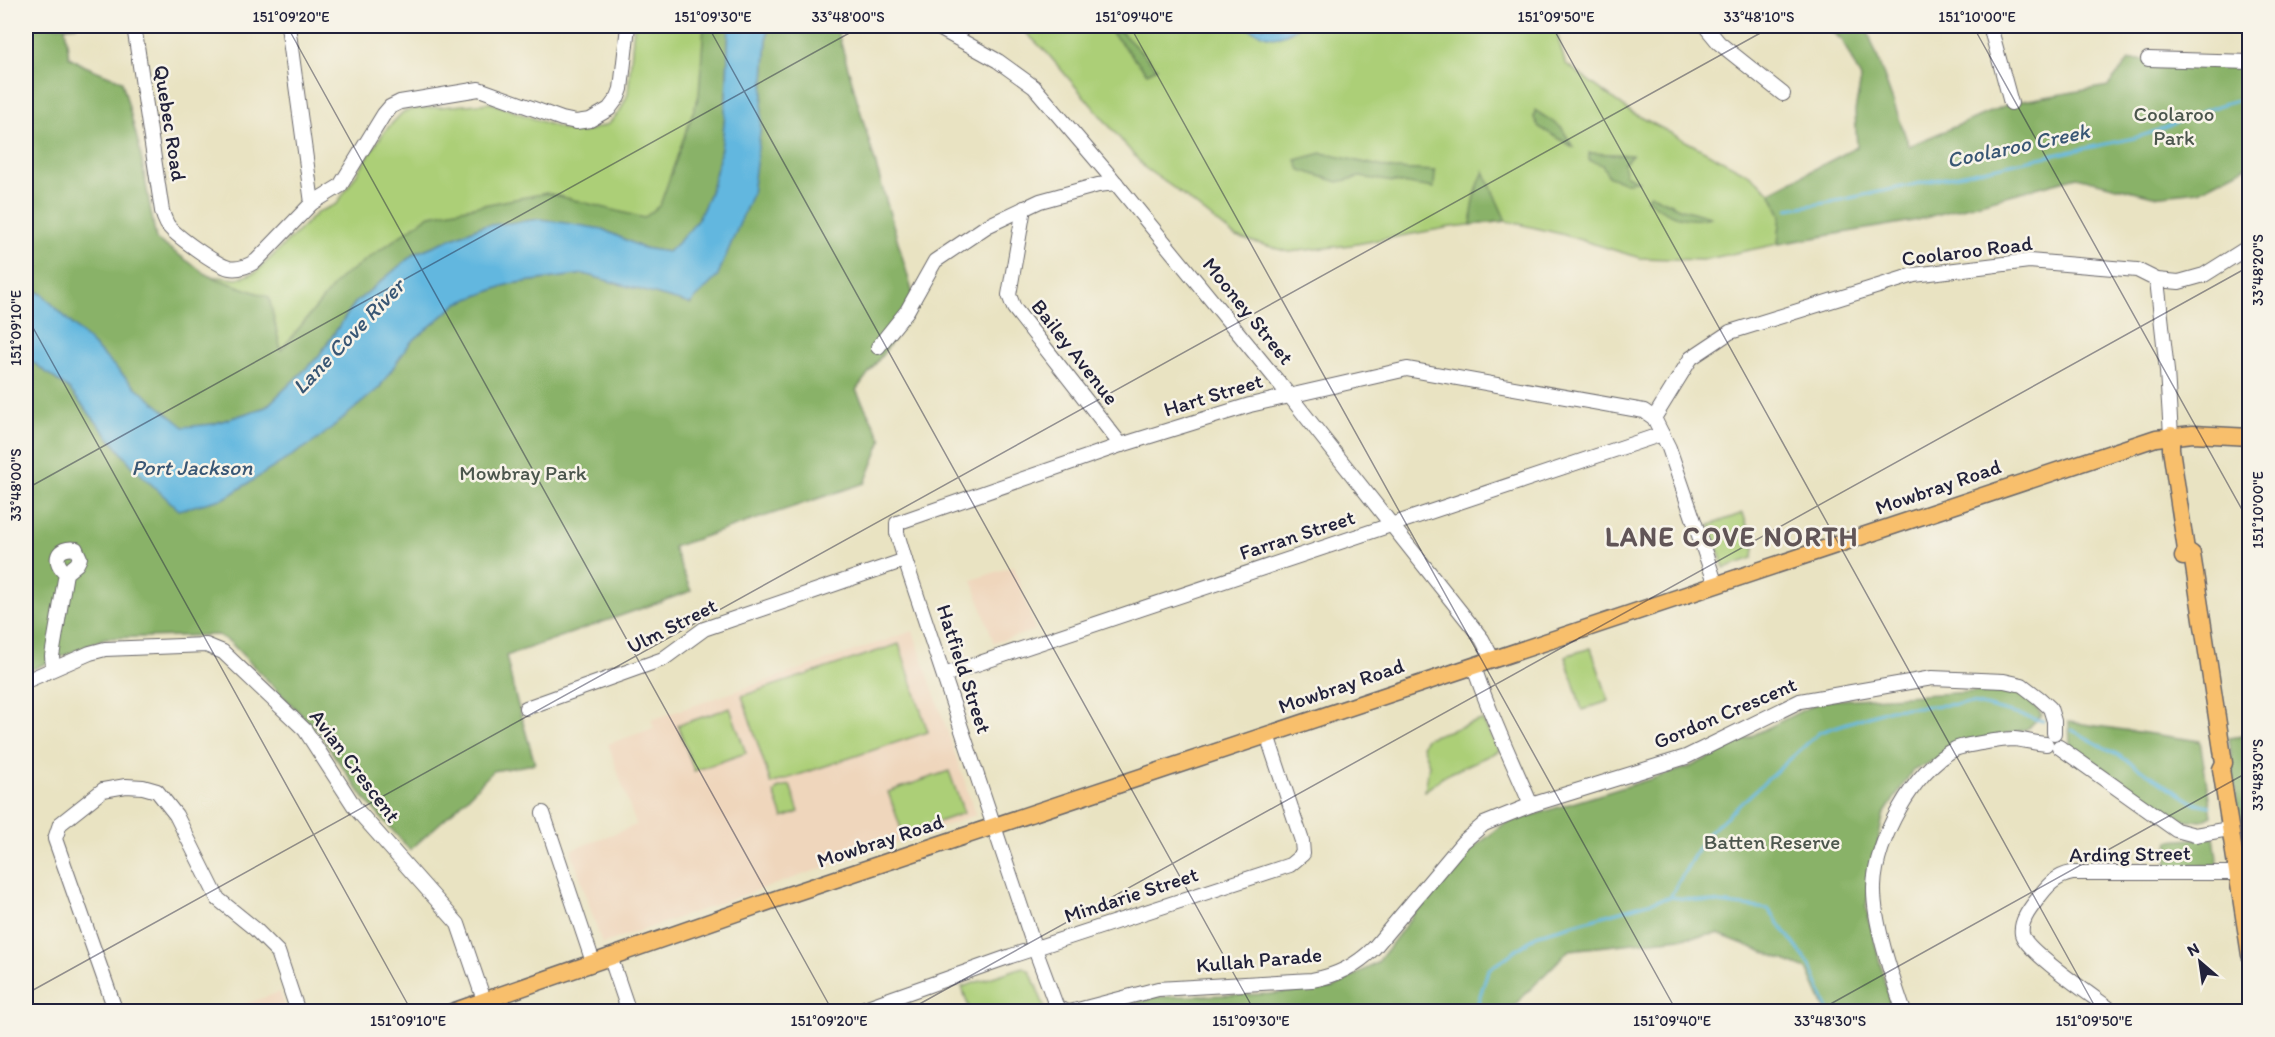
<svg xmlns="http://www.w3.org/2000/svg" width="2275" height="1037" viewBox="0 0 2275 1037" font-family="Itim,sans-serif">
<rect width="100%" height="100%" fill="#f7f3e8"/>
<filter id="ink" filterUnits="userSpaceOnUse"><feTurbulence type="fractalNoise" baseFrequency=".0167" numOctaves="2"/><feDisplacementMap in="SourceGraphic" scale="12" xChannelSelector="R" yChannelSelector="G"/><feConvolveMatrix kernelMatrix="1 2 1 2 8 2 1 2 1" color-interpolation-filters="sRGB"/></filter>
<filter id="wash" filterUnits="userSpaceOnUse"><feTurbulence type="fractalNoise" baseFrequency=".008" numOctaves="4" result="noise"/><feDisplacementMap in="SourceGraphic" scale="24" xChannelSelector="R" yChannelSelector="G"/><feGaussianBlur stdDeviation="1.35" result="paint"/><feColorMatrix in="noise" values="0 0 0 0 0 0 0 0 0 0 0 0 0 0 0 0 0 1.4 0 .05"/><feComposite in="paint" operator="in"/></filter>
<g filter="url(#wash)">
<rect width="100%" height="100%" fill="#e9e3c2"/>
<g fill="#efd6bc">
<path d="M1014 566 1035 630 994 643 972 580Z"/>
<path d="M913 631 976 815 602 944 571 850 636 825 608 744 654 728 651 720Z"/>
<path d="M280 992 287 1011H248L245 1004Z"/>
</g>
<g fill="#accf77" stroke="#677859" stroke-width="1.5">
<path d="M634 26H729L698 219 414 254 355 303 266 407 209 276 237 279 256 272 318 212 337 204 384 132 402 113 413 109 491 103 562 129 582 133 608 124 620 111 628 94Z"/>
<path d="M1019 26H1555L1565 63 1631 112 1750 175 1770 192 1781 215 1778 244 1703 260 1640 258 1561 234 1506 221 1451 227 1351 245 1289 252 1236 237 1175 189 1145 168 1047 53Z"/>
<path d="M1743 513 1754 547 1753 558 1724 568 1710 525Z"/>
<path d="M899 644 928 732 771 784 742 696Z"/>
<path d="M1591 648 1609 701 1582 710 1565 656Z"/>
<path d="M730 708 746 753 694 771 678 725Z"/>
<path d="M1482 720 1499 751 1444 776 1425 791 1429 764 1422 746 1426 738Z"/>
<path d="M949 771 964 813 903 834 888 792Z"/>
<path d="M790 785 799 812 783 818 774 793 777 789Z"/>
<path d="M1023 967 1030 971 1046 1011H970L962 987Z"/>
</g>
<g fill="#89b268" stroke="#566a52" stroke-width="1.5">
<path d="M26 26H77L65 27 69 57 85 66 122 81 139 146 156 239 209 276 269 297 281 350 340 278 430 215 547 193 644 218 660 205 699 95 704 26H729C726 87 729 162 699 217 692 230 678 242 668 252L643 248 602 229 482 226 414 254 355 303 318 357 266 407 213 424 184 428 132 384 26 279Z"/>
<path d="M768 26H836L917 308 856 390 882 440 865 483 673 547 691 591 506 656 515 695 535 764 493 771 460 805 410 850 364 798 318 732 230 642 218 635 105 638 26 672V357L70 390 134 468 379 388 410 343 458 303 509 284 584 274 691 304 760 132Z"/>
<path d="M1106 26H1115L1157 68 1147 73Z"/>
<path d="M1825 26H1866L1909 146 2011 103 2108 86 2129 60 2184 59 2249 62V165L2199 191 2153 196 2077 177 1913 221 1778 244 1781 215 1770 192 1857 147 1855 111 1861 79 1842 40Z"/>
<path d="M1535 110 1562 128 1573 147 1539 127 1534 118Z"/>
<path d="M1322 153 1393 169 1435 171 1434 188 1360 177 1338 182 1300 170 1296 160Z"/>
<path d="M1589 153 1632 155 1624 163 1625 174 1638 181 1624 182 1609 177 1602 165 1589 160Z"/>
<path d="M1484 171 1506 221 1471 225C1472 206 1476 187 1484 171Z"/>
<path d="M1650 194 1679 208 1710 217C1687 224 1664 214 1647 199Z"/>
<path d="M2020 689 2042 715 2027 729 1974 741 1912 771 1883 816 1866 907 1892 1011H1826L1807 969 1718 934 1569 950 1509 1011 1111 1012 1154 997 1269 994 1333 988 1378 962 1449 867 1504 824 1690 767 1821 701Z"/>
<path d="M2069 722 2200 741 2212 816 2202 821 2177 819 2070 745Z"/>
<path d="M2249 735V818L2239 822 2229 738Z"/>
<path d="M2214 837 2218 865 2166 866 2169 841Z"/>
</g>
<g fill="#62b7df" stroke="#426c8d" stroke-width="1.5">
<path d="M729 26H768L760 132 752 194 717 277 690 304 584 274 509 284 458 303 410 343 379 388 317 440 225 498 179 510 134 468 70 390 26 357V288L42 294 132 384 184 427 213 424 266 407 318 357 355 303 414 254 482 226 541 219 602 229 643 248 668 252C678 242 692 230 699 217 729 162 726 87 729 26Z"/>
<path d="M1242 26H1296L1297 28C1274 43 1266 36 1242 26Z"/>
</g>
<g fill="none" stroke-linecap="round" stroke-linejoin="round">
<g stroke="#62b7df" stroke-width="3">
<path d="M1788 209 1831 202 2134 138C2174 128 2209 103 2250 98"/>
<path d="M2072 730 2120 756 2194 803 2210 806"/>
<path d="M2244 805 2250 803"/>
<path d="M1670 897 1768 909 1810 965 1829 1012"/>
<path d="M1475 1012 1488 970 1539 934 1670 897 1706 835 1820 732 1890 709 1973 703 2043 721"/>
</g>
</g>
</g>
<g filter="url(#ink)">
<g fill="none" stroke-linecap="round" stroke-linejoin="round">
<g stroke="#68666a" stroke-width="16">
<g id="minor">
<path d="M134 26 162 211C163 215 165 220 167 224 174 235 217 265 229 268 239 270 248 266 256 261L312 203 340 186 384 114 390 107 400 102 479 89 562 119 576 122 590 120 609 109 618 97 621 89 628 26"/>
<path d="M288 26 312 203"/>
<path d="M935 26 998 61 1034 87 1110 176 1289 395 1482 639 1493 660"/>
<path d="M1705 26 1719 43 1783 94"/>
<path d="M1990 26 2011 103"/>
<path d="M2148 59 2250 62"/>
<path d="M1024 208 1009 295 1014 308 1121 445"/>
<path d="M2157 280 2167 371 2171 435"/>
<path d="M878 347 907 311 935 261 987 226 1040 201 1098 185 1116 183"/>
<path d="M1654 418 1691 358 1730 332 1914 275 2029 261 2137 270 2157 280 2179 282 2204 275 2250 246"/>
<path d="M1474 667C1489 714 1511 758 1531 805"/>
<path d="M53 668 52 656 66 573C51 561 57 546 76 549L80 558 77 564 66 573"/>
<path d="M944 675 1662 434"/>
<path d="M26 681 90 653 105 649 206 645 223 652 305 730 356 809 458 924 484 1000"/>
<path d="M526 708 663 659 704 629 905 560"/>
<path d="M2059 747 2176 830 2195 835 2229 829"/>
<path d="M543 813 593 962"/>
<path d="M610 956 629 1012"/>
<path d="M116 1012 55 839 60 824 103 790 126 786 143 787 157 791 176 815 218 899 255 929 278 952 298 1012"/>
<path d="M853 1012 1011 956 1290 865 1303 854 1302 841 1267 735"/>
<path d="M1069 1012 1057 1008 1035 949 905 560 897 533V523L1121 445 1250 405 1407 369 1644 411 1654 418 1669 448 1716 585"/>
<path d="M1070 1012 1158 989 1312 980C1336 976 1356 966 1374 948L1463 842 1484 824 1531 805 1686 757 1800 701 1932 678 2004 681 2022 685 2039 698 2050 708 2054 721V733"/>
<path d="M1904 1012C1892 977 1873 922 1874 887 1875 841 1914 769 1955 749 1963 745 2005 739 2014 739 2024 740 2035 743 2046 744"/>
<path d="M2114 1012C2097 999 2025 951 2022 934 2020 922 2029 910 2036 901 2046 887 2055 876 2072 873H2236"/>
</g>
</g>
<g stroke="#68666a" stroke-width="19">
<g id="major">
<path d="M2171 435V449L2186 550 2183 557"/>
<path d="M2186 550 2192 554 2224 763 2221 769 2250 955"/>
<path d="M452 1012 779 898 2156 438 2193 434 2250 437"/>
</g>
</g>
<use href="#minor" stroke="#fff" stroke-width="14"/>
<use href="#major" stroke="#f8bf6c" stroke-width="16"/>
</g>
</g>
<path fill="none" stroke="#22223b" stroke-width="1.5" stroke-opacity="0.45" d="M287 26 833 1012M708 26 1255 1012M1130 26 1677 1012M1552 26 2098 1012M1973 26 2250 524M26 315 412 1012M26 489 862 26M26 994 1773 26M905 1012 2250 266M1816 1012 2250 771"/>
<g text-anchor="middle" stroke-width="5" stroke-linejoin="round" paint-order="stroke">
<g font-size="21" fill="#4b564d" stroke="#f7f3e8">
<text x="2174" y="121">Coolaroo<tspan x="2174" dy="24">Park</tspan></text>
<text x="523" y="480">Mowbray Park</text>
<text x="1772" y="849">Batten Reserve</text>
</g>
<g font-size="21" fill="#22223b" stroke="#f7f3e8">
<text transform="translate(170 123) rotate(81)" y="7">Quebec Road</text>
<text transform="translate(1967 251) rotate(-7)" y="7">Coolaroo Road</text>
<text transform="translate(1248 311) rotate(51)" y="7">Mooney Street</text>
<text transform="translate(1075 352) rotate(52)" y="7">Bailey Avenue</text>
<text transform="translate(1213 395) rotate(-17)" y="7">Hart Street</text>
<text transform="translate(1938 487) rotate(-19)" y="7">Mowbray Road</text>
<text transform="translate(1297 535) rotate(-18)" y="7">Farran Street</text>
<text transform="translate(672 626) rotate(-27)" y="7">Ulm Street</text>
<text transform="translate(964 669) rotate(72)" y="7">Hatfield Street</text>
<text transform="translate(1341 686) rotate(-19)" y="7">Mowbray Road</text>
<text transform="translate(1725 713) rotate(-23)" y="7">Gordon Crescent</text>
<text transform="translate(355 766) rotate(53)" y="7">Avian Crescent</text>
<text transform="translate(880 841) rotate(-18)" y="7">Mowbray Road</text>
<text transform="translate(2130 854) rotate(-1)" y="7">Arding Street</text>
<text transform="translate(1131 895) rotate(-18)" y="7">Mindarie Street</text>
<text transform="translate(1259 960) rotate(-5)" y="7">Kullah Parade</text>
</g>
<g font-size="22" font-style="italic" fill="#385674" stroke="#f7f3e8">
<text transform="translate(2018 145) rotate(-12)" y="8">Coolaroo Creek</text>
<text transform="translate(348 336) rotate(-46)" y="8">Lane Cove River</text>
<text x="192" y="475">Port Jackson</text>
</g>
<g font-size="27" font-weight="bold" letter-spacing="1.5" fill="#615557" stroke="#f7f3e8">
<text x="1732" y="546">LANE COVE NORTH</text>
</g>
</g>
<rect width="2275" height="1037" fill="none" stroke="#f7f3e8" stroke-width="66"/>
<g transform="translate(2200 962) rotate(331)" stroke="#f7f3e8" stroke-width="4.5" paint-order="stroke">
<path d="M0-4.5L10 22L0 15L-10 22Z" fill="#22223b"/>
<text y="-9" font-size="16" font-weight="bold" text-anchor="middle" fill="#22223b">N</text>
</g>
<rect x="33" y="33" width="2209" height="971" fill="none" stroke="#22223b" stroke-width="2"/>
<g font-size="15" text-anchor="middle" fill="#22223b">
<text x="291" y="22">151°09'20"E</text>
<text x="713" y="22">151°09'30"E</text>
<text x="848" y="22">33°48'00"S</text>
<text x="1134" y="22">151°09'40"E</text>
<text x="1556" y="22">151°09'50"E</text>
<text x="1759" y="22">33°48'10"S</text>
<text x="1977" y="22">151°10'00"E</text>
<text transform="translate(2258 270) rotate(-90)" y="5">33°48'20"S</text>
<text transform="translate(16 328) rotate(-90)" y="5">151°09'10"E</text>
<text transform="translate(16 485) rotate(-90)" y="5">33°48'00"S</text>
<text transform="translate(2258 510) rotate(-90)" y="5">151°10'00"E</text>
<text transform="translate(2258 775) rotate(-90)" y="5">33°48'30"S</text>
<text x="408" y="1026">151°09'10"E</text>
<text x="829" y="1026">151°09'20"E</text>
<text x="1251" y="1026">151°09'30"E</text>
<text x="1672" y="1026">151°09'40"E</text>
<text x="1830" y="1026">33°48'30"S</text>
<text x="2094" y="1026">151°09'50"E</text>
</g>
</svg>
